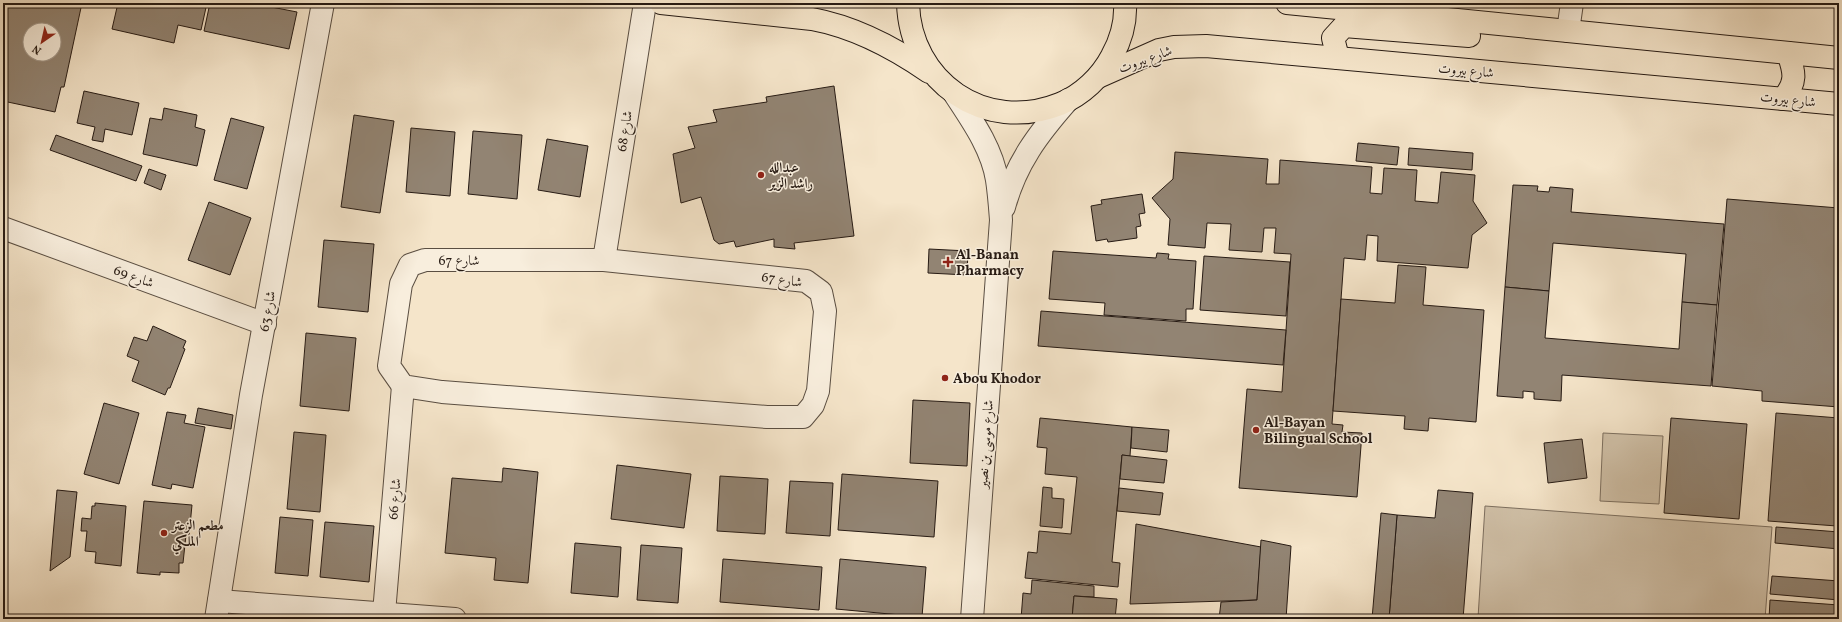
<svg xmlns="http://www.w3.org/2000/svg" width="1842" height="622" viewBox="0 0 1842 622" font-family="Vollkorn,Amiri,serif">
<rect width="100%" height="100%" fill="#f5e5ca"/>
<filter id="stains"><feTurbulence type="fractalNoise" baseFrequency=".005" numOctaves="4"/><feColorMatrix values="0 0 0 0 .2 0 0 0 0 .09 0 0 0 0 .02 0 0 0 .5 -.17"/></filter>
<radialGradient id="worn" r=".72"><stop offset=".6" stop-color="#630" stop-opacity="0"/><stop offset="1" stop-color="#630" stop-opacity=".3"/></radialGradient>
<g fill="#d2c3ab" stroke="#7c6f60">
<path d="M1603 433 1663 436 1659 504 1600 501Z"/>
<path d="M1485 506 1772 527 1765 619 1478 618Z"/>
</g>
<g fill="#928473" stroke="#271b14" fill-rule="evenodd">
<path d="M3 3H82L64 87H61L55 112 3 101ZM30 30H54V54H30Z"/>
<path d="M118 3H207L201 30 178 25 174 43 112 29Z"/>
<path d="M210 3H251L297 12 289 49 204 31Z"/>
<path d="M834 86 854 236 794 243 795 249 774 247V239L736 247 734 241 719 244 714 240 701 197 681 203 673 154 695 148 688 127 717 122 713 110 767 102 766 97Z"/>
<path d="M84 91 139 103 132 135 105 129 103 142 92 140 95 127 77 123Z"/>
<path d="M164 108 197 115 195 127 205 130 197 166 143 154 150 118 162 120Z"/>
<path d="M354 115 394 121 380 213 341 207Z"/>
<path d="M231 118 264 127 247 189 214 180Z"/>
<path d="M411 128 455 132 450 196 406 192Z"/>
<path d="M473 131 522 135 517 199 468 194Z"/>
<path d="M56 135 142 166 136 181 50 150Z"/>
<path d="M547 139 588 146 580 197 538 190Z"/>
<path d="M1358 143 1399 147 1397 165 1356 161Z"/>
<path d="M1409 148 1473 153 1472 170 1408 165Z"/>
<path d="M1175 152 1268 159 1266 184H1279L1280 160 1372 167 1370 193 1382 194 1384 168 1417 170 1415 201 1438 203 1441 172 1475 175 1473 201 1487 223 1472 235 1468 268 1377 261 1378 236 1367 235 1365 260 1344 258 1332 424 1343 425 1342 432 1362 433 1357 497 1239 488 1247 389 1282 392 1291 254 1274 253 1276 228H1264L1262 252 1229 250 1231 224 1207 223 1205 248 1168 245 1170 219 1152 198 1173 179Z"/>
<path d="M149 169 166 175 161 190 144 183Z"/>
<path d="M1513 185 1538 186 1537 191 1549 192 1550 187 1573 189 1571 212 1724 224 1717 305 1682 302 1686 254 1553 243 1549 291 1505 287Z"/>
<path d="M1142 194 1145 213 1139 214 1141 226 1136 227 1137 238 1108 242 1107 239 1096 241 1091 206 1102 204 1101 200Z"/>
<path d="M1727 199 1839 208V407L1762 401V391L1712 386Z"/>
<path d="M209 202 251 218 230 275 188 260Z"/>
<path d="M324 240 374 244 368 312 318 307Z"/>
<path d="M929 249 968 251 967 275 928 273Z"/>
<path d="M1053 251 1156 258 1157 253 1169 254 1168 259 1196 261 1193 309H1186V321L1104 315 1105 303 1049 299Z"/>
<path d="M1204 256 1290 262 1286 316 1200 310Z"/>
<path d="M1398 265 1426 267 1423 305 1484 310 1476 422 1429 418 1428 431 1404 429 1405 416 1333 411 1341 299 1395 303Z"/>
<path d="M1505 287 1549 291 1545 338 1679 349 1682 302 1717 305 1711 386 1562 375 1561 401 1534 399V392L1523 391V398L1497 396Z"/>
<path d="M1041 311 1286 330 1283 365 1038 346Z"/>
<path d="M153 326 186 341 183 348 185 349 170 388H168L165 395 132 381 139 361 127 356 134 337 147 341Z"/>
<path d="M306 333 356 338 349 411 300 406Z"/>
<path d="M913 400 970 403 967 466 910 463Z"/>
<path d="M104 403 139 413 119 484 84 474Z"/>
<path d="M198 408 233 415 231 429 195 423Z"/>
<path d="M167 412 186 415 184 423 205 427 193 488 172 484 171 489 152 485Z"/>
<path d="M1776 413 1839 418V494L1837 526 1768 521Z"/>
<path d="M1040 418 1132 427 1130 456 1122 455 1112 562 1120 563 1118 587 1025 578 1028 552 1037 553 1039 531 1071 534 1077 477 1045 474 1047 448 1037 447Z"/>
<path d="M1671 418 1747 424 1739 519 1664 513Z"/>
<path d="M1132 427 1169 430 1167 452 1131 448Z"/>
<path d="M294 432 326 435 320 512 287 509Z"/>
<path d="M1582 439 1587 478 1548 483 1544 443Z"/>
<path d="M1122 455 1167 460 1164 483 1120 479Z"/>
<path d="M617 465 691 474 684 528 611 519Z"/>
<path d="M503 468 538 472 528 583 494 580 496 558 445 553 452 478 502 482Z"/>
<path d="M842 474 938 481 934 537 838 530Z"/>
<path d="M720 476 768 479 765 534 717 531Z"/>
<path d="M790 481 833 483 830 536 786 533Z"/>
<path d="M1043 487 1052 488V498L1064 499 1062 528 1040 526Z"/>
<path d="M1119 488 1163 493 1160 515 1117 511Z"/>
<path d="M57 490 77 492 70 557 50 571Z"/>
<path d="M1438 490 1473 493 1463 619H1389L1397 515 1435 518Z"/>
<path d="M144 501 192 505 189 536 186 535 183 563H179V573L160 572V575L137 573Z"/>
<path d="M95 503 126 506 121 566 95 563 96 552 85 551 87 531H81L82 518 91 519 92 506H95Z"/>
<path d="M1381 513 1397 515 1389 619H1372Z"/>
<path d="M280 517 313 520 308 576 275 573Z"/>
<path d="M325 522 374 526 369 582 320 577Z"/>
<path d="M1136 524 1261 547 1257 600 1130 604Z"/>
<path d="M1776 527 1839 532V549L1775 543Z"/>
<path d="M1261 540 1291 546 1286 619H1219L1221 602 1257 600Z"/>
<path d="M575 543 621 547 618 597 571 593Z"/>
<path d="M641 545 682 548 678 603 637 600Z"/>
<path d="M723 559 822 567 819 610 720 602Z"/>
<path d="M840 559 926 567 922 617 836 609Z"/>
<path d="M1772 576 1839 581V600L1770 594Z"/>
<path d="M1032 580 1094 586V597L1074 596 1072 619H1021L1023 593 1031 594Z"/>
<path d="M1074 596 1117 599 1115 619H1072Z"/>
<path d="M1770 600 1839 605V619H1769Z"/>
</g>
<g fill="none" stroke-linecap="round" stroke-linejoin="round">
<g stroke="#5a4e42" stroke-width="24">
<g id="minor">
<path d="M1568 31 1572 3"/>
<path d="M954 93C971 119 992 148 997 180 999 193 1000 207 1001 220L972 619"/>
<path d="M1004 207C1016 163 1038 134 1068 100"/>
<path d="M3 228 265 324"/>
<path d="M425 260H604L806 281 821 292 825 311 818 391 813 405 803 417H767L442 392 403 386 389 366 401 284 410 265Z"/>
<path d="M604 260 645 3"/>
<path d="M219 601 455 619"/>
<path d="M384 613 403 386"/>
<path d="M216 619 251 395 323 3"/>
</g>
</g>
<g stroke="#271b14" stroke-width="24">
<g id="major">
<path d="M661 3 812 19C855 27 893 47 929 72"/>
<path d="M908 3C910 82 985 134 1060 104 1082 95 1101 77 1112 56 1121 40 1126 21 1125 3"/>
<path d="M1287 3 1839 58"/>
<path d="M1338 58 1333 38 1344 26 1469 36"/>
<path d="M1098 77 1159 50 1174 47 1206 46 1839 104"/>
<path d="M1783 99C1797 82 1795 73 1788 53"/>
</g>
</g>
<use href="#minor" stroke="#f8eedd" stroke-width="22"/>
<use href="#major" stroke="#f5e5ca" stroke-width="22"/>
</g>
<g fill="#8f2418" stroke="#f8eedd" stroke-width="1.5">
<circle cx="761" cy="175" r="4"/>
<path d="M946 256h4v4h4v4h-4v4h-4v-4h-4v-4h4z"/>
<circle cx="945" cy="378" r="4"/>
<circle cx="1256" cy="430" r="4"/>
<circle cx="164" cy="533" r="4"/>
</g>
<g text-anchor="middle" stroke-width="3" stroke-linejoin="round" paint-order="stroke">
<g font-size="14" fill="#271b14" stroke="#f8eedd">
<text transform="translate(1145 59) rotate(-20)" y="5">شارع بيروت</text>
<text transform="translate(1466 70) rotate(5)" y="5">شارع بيروت</text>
<text transform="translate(1788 99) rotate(6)" y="5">شارع بيروت</text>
<text transform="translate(624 131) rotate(-81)" y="5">شارع 68</text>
<text x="459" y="265">شارع 67</text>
<text transform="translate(134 276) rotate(20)" y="5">شارع 69</text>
<text transform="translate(782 279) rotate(8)" y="5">شارع 67</text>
<text transform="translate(267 311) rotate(-80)" y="5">شارع 63</text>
<text transform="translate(985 444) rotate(-86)" y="5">شارع موسى بن نصير</text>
<text transform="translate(394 499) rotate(-85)" y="5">شارع 66</text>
</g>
<g font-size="14" font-weight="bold" fill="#271b14" stroke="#f8eedd" text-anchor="start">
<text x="769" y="172">عبدالله<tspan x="769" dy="16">راشد الزير</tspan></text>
<text x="956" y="259">Al-Banan<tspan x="956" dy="16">Pharmacy</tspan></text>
<text x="953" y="383">Abou Khodor</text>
<text x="1264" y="427">Al-Bayan<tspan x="1264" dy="16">Bilingual School</tspan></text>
<text x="172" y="530">مطعم الزعتر<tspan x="172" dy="16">الملكي</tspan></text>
</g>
</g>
<rect width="1842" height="622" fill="none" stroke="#f5e5ca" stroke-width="16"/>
<rect x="4" y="4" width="1834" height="614" fill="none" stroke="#271b14" stroke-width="2"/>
<rect x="8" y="8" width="1826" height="606" fill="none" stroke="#271b14"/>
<g transform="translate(42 42) rotate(214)"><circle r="19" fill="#f8eedd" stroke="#a49a8d"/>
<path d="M0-3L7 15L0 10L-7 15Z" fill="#8f2418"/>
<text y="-6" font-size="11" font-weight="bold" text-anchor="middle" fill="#271b14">N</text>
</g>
<rect width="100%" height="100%" filter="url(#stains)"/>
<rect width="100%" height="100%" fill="url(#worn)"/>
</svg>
